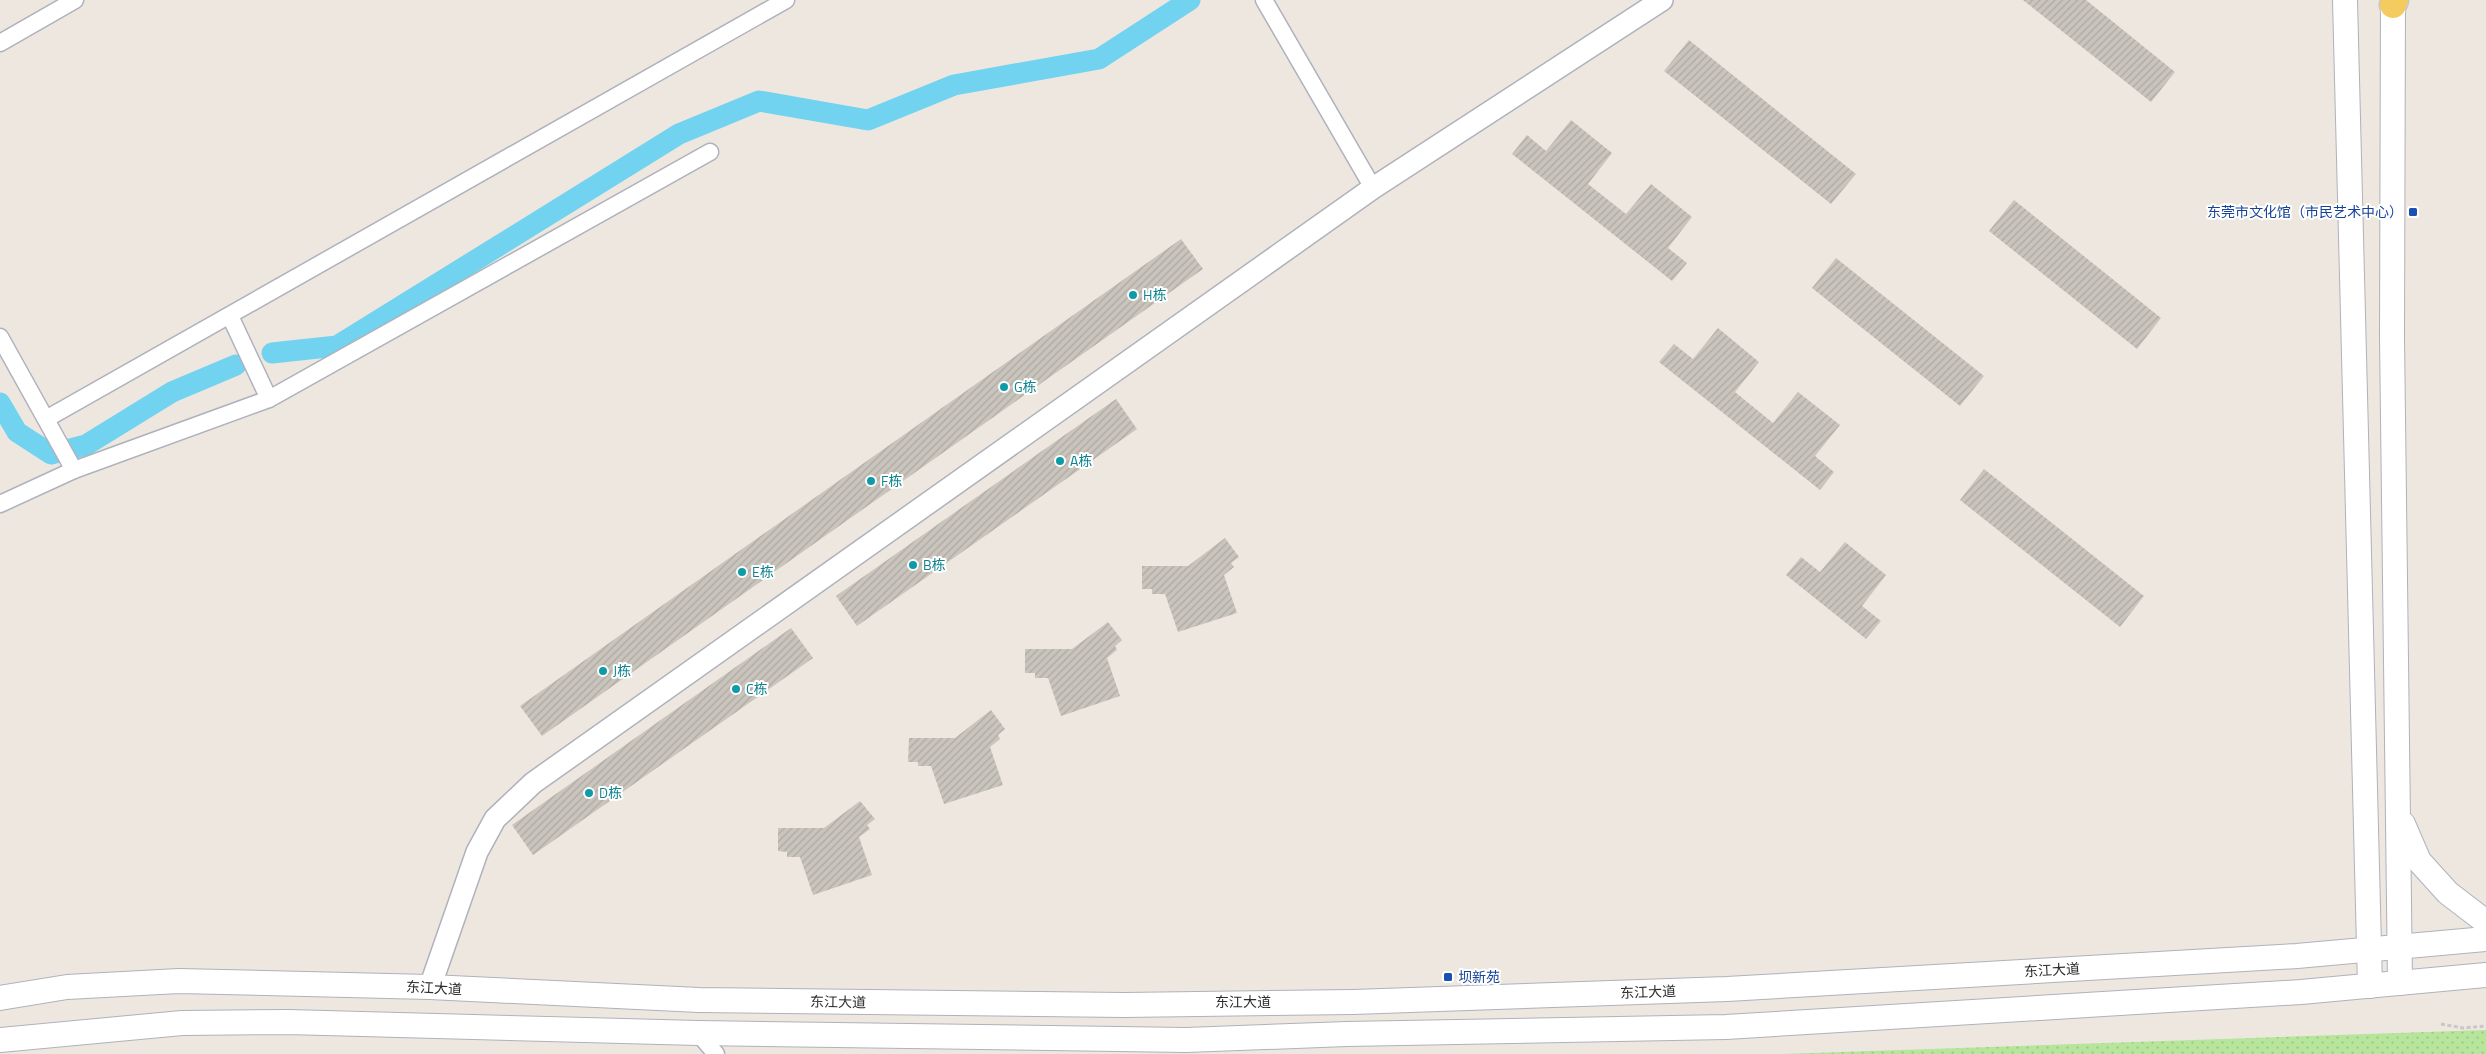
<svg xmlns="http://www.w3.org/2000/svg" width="2486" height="1054" viewBox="0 0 2486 1054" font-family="'Titillium Web','Noto Sans SC',sans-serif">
<defs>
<pattern id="park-dots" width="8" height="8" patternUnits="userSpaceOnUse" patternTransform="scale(1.25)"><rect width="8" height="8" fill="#b6e59b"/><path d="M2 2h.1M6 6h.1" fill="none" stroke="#9dc586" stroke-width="1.8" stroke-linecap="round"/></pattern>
<pattern id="building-hatch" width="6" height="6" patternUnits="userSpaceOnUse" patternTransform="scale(1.25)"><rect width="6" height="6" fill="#c9c5bd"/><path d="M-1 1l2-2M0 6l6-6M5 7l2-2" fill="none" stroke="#ada9a3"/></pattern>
</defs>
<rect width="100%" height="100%" fill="#eee7df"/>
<path fill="url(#park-dots)" d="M2486 1030V1054H1783Z"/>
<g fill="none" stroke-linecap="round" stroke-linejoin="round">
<g stroke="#71d3f0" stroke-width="21">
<path d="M272 353 337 346 679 134 759 101 868 120 954 85 1099 59 1190 0"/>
<path d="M0 403 17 432 51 454 86 445 172 392 236 365"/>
</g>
</g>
<g fill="url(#building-hatch)">
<path d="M2023 0H2086L2175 72 2151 102Z"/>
<path d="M1689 40 1856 174 1831 204 1664 71Z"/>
<path d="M1571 120 1612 153 1588 184 1626 214 1651 184 1692 217 1668 248 1687 263 1672 281 1512 154 1527 135 1546 151Z"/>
<path d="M2014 200 2161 318 2137 349 1989 231Z"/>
<path d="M1181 239 1203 269 542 736 520 706Z"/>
<path d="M1836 258 1984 376 1960 406 1812 288Z"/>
<path d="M1718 328 1759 362 1735 392 1773 423 1798 392 1840 425 1815 456 1834 472 1820 490 1659 362 1674 344 1693 359Z"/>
<path d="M1116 399 1137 429 857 626 836 596Z"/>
<path d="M1984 469 2144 596 2120 627 1960 500Z"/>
<path d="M1225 538 1239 557 1231 563 1234 567 1224 575 1237 613 1178 632 1165 594H1152V589H1142V566H1188Z"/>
<path d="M1845 542 1886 575 1862 606 1881 621 1866 639 1786 575 1801 557 1820 572Z"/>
<path d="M1108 622 1122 640 1115 646 1117 650 1107 658 1120 696 1061 716 1048 678H1035V673H1025V649H1072Z"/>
<path d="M791 628 813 658 533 855 512 825Z"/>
<path d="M991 710 1005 729 998 735 1000 739 990 747 1003 785 944 804 931 766H918V762H908L909 738H955Z"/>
<path d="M860 801 875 819 867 825 870 829 859 837 872 875 813 895 800 857H787V852L778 851V828H824Z"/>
</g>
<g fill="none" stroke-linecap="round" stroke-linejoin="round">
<g stroke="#afb2bc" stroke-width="19">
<g id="minor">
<path d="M1264 0 1373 188"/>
<path d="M0 43 75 0"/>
<path d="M230 316 269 399"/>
<path d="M0 337 74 470"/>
<path d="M46 419 786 0"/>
<path d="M0 504 74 470 269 399 710 152"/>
<path d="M698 1033 716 1054"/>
</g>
</g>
<g stroke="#afb2bc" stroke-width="24">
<path id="tertiary" d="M430 987 477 852 495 819 533 783 1373 188 1662 0"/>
</g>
<g stroke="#afb2bc" stroke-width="26">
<g id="secondary">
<path d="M2345 0 2370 986"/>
<path d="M2393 0 2392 337 2400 983"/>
<path d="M2403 824 2419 861 2448 893 2486 922"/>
<path d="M0 998 67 987 179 981 430 987 699 1000 1124 1005 1353 1002 1727 989 2297 956 2486 939"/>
<path d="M0 1040 182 1023 288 1022 698 1033 1186 1040 1347 1034 1726 1027 2301 992 2486 975"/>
</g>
</g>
<g stroke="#c8c8c8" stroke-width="29">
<path id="primary" d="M2393 5 2395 0"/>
</g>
<path stroke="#c8c8c8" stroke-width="3" stroke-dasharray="4 2.5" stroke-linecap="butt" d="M2441 1024 2463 1028 2486 1026"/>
<use href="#minor" stroke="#fff" stroke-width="16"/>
<use href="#tertiary" stroke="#fff" stroke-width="21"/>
<use href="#secondary" stroke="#fff" stroke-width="24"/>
<use href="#primary" stroke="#f3cb5f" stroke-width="26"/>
</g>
<g fill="#1a4fb4" stroke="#fff" stroke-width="2">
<rect x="2408" y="207" width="10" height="10" rx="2.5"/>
<rect x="1443" y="972" width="10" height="10" rx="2.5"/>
</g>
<g fill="#0f9aa8" stroke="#fff" stroke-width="2">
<circle cx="1133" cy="295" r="5"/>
<circle cx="1004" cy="387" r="5"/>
<circle cx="1060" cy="461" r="5"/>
<circle cx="871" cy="481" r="5"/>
<circle cx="913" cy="565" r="5"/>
<circle cx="742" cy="572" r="5"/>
<circle cx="603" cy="671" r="5"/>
<circle cx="736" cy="689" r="5"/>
<circle cx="589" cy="793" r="5"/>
</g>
<g text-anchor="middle" stroke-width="4" stroke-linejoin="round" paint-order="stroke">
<g font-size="14" fill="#164399" stroke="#fff" text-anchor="end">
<text x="2403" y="217">东莞市文化馆（市民艺术中心）</text>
<text x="1458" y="982" text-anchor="start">坝新苑</text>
</g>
<g font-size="14" fill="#0d838f" stroke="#fff" text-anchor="start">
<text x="1143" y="300">H栋</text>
<text x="1014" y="392">G栋</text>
<text x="1070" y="466">A栋</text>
<text x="881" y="486">F栋</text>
<text x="923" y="570">B栋</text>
<text x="752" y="577">E栋</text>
<text x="613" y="676">J栋</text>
<text x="746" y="694">C栋</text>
<text x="599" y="798">D栋</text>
</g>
<g font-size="14" fill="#2c2c2c" stroke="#fff">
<text transform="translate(2052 970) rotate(-3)" y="5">东江大道</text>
<text transform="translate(434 988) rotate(3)" y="5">东江大道</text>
<text transform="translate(1648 992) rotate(-2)" y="5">东江大道</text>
<text transform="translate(838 1002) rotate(1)" y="5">东江大道</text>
<text x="1243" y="1007">东江大道</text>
</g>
</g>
</svg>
